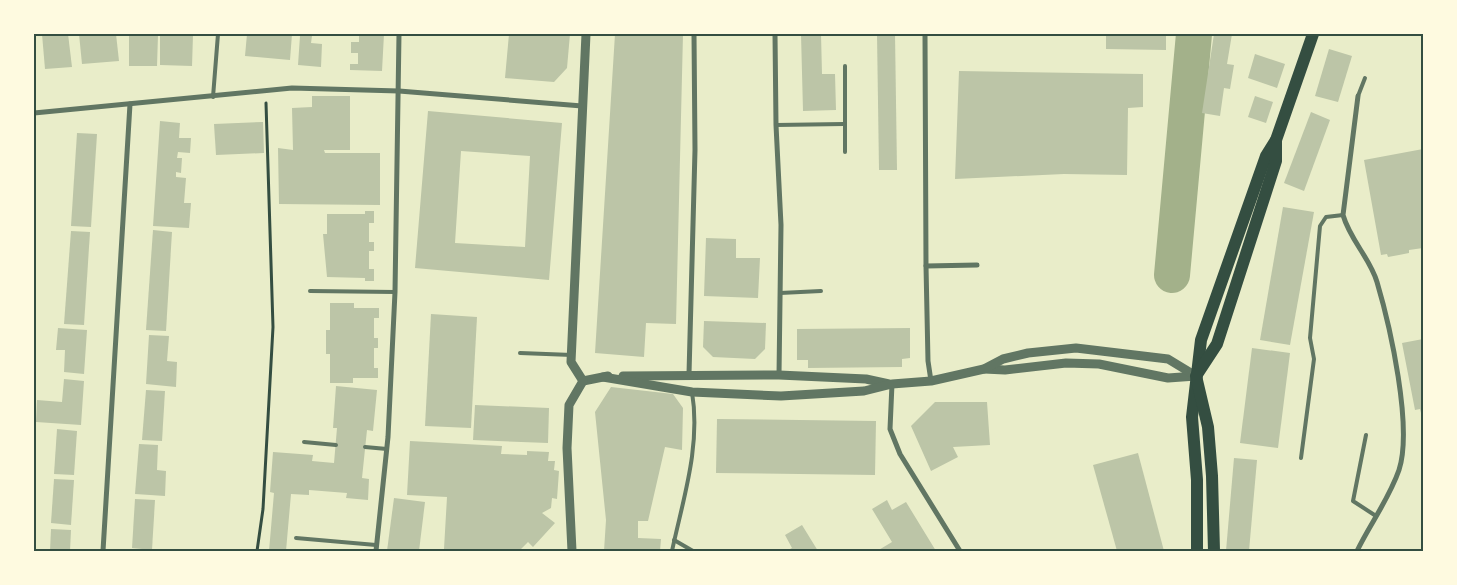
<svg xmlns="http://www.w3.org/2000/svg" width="1457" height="585" viewBox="0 0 1457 585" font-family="Rubik,sans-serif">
<rect width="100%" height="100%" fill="#e9edc9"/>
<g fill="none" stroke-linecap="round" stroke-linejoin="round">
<path stroke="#a3b18a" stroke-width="36" d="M1172 275 1194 34"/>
</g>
<g fill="#bcc5a7" fill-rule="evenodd">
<path d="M42 34H68L72 67 45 69Z"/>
<path d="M79 34H116L119 61 82 64Z"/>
<path d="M129 34H158L157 66H129Z"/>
<path d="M160 34H193L192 66 160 65Z"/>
<path d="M247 34H292L290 60 245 56Z"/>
<path d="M359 34H384L382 71 350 70V64H358V53H351V42H359Z"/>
<path d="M509 34H570L567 68 554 82 505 78Z"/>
<path d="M615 34H683L676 324 646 323 644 357 595 353Z"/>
<path d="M801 34H821L822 74H835L836 110 803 111Z"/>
<path d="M877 34H895L897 170H879Z"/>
<path d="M1106 34H1166V50L1106 49Z"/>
<path d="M1214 34H1232L1227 64 1234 65 1230 89 1224 88 1220 116 1202 113Z"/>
<path d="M300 36H312L311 43 322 44 321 67 298 65Z"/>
<path d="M1329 49 1352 56 1338 102 1315 96Z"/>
<path d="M1255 54 1285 64 1277 88 1248 78Z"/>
<path d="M959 71 1143 74V107L1128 108 1127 175 1064 174 955 179Z"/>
<path d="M312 96H350V150H324L325 153H380V205L279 204 278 148 293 150 292 108 312 107Z"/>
<path d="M1255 96 1273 102 1266 123 1248 117Z"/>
<path d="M428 111 562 123 549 280 415 268ZM461 151 530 156 525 247 455 243Z"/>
<path d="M1311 112 1330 120 1304 191 1284 183Z"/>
<path d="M160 121 180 123 179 138H191L190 153 178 152 177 158H182L181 173 176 172V177L186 178 184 203H191L189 228 153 226Z"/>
<path d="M263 122 264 153 216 155 214 124Z"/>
<path d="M77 133 97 134 91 227 71 226Z"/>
<path d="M1423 149V248L1409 250V253L1399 255 1388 257 1387 254 1381 255 1364 160Z"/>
<path d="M1283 207 1314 212 1290 345 1260 340Z"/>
<path d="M365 211H374V223H369V242H374V251H369V269H374V281H365V278L327 277 323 234H327V214H365Z"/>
<path d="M153 230 172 232 166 331 146 330Z"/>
<path d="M71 231 90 232 84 325 64 324Z"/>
<path d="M706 238 736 239V258H760L758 298 704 296Z"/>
<path d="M330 303H354V308H379V318H374V338H378V348H374V368H378V378H353V383H330V354H326V330H330Z"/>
<path d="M431 314 477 317 471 428 425 426Z"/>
<path d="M704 321 766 323 765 349 755 359 713 357 703 347Z"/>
<path d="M58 328 87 330 84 374 64 372 65 350H56Z"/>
<path d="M910 328V358L902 359V367L808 368V360H797V329Z"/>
<path d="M149 335 169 336 167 361 177 362 176 387 146 384Z"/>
<path d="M1423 339V412L1421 413 1420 409 1415 410 1402 343Z"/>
<path d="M1252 348 1290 353 1278 448 1240 443Z"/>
<path d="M64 379 84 381 81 425 36 422 37 400 62 402Z"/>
<path d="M336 386 377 390 373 431 367 430 362 478 369 479 368 500 346 498 347 493 309 490V495L291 494 286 551H269L274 493 270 492 273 452 313 455 312 461 334 463 337 428H333Z"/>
<path d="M611 387 673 394 683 408 682 450 665 447 648 521H638V538L661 539 660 551H604L606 520 595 412Z"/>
<path d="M146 390 165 391 162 441 142 440Z"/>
<path d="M935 402H987L990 445 953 447 958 457 931 471 911 426Z"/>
<path d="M475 405 549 408 548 443 473 440Z"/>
<path d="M717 419 876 421 875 475 716 473Z"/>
<path d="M57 429 77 431 74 475 54 474Z"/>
<path d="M410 441 502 446 501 454 527 455V451L549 452 548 461H555L554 470 559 471 557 499 552 498 551 508 542 513 555 523 533 547 528 542 519 551 444 549 447 497 407 495Z"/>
<path d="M139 444 158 445 157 470 166 471 165 496 135 494Z"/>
<path d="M1138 453 1164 551H1117L1093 465Z"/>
<path d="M1234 458 1257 460 1249 551H1226Z"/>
<path d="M54 479 74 480 71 525 51 523Z"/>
<path d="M394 498 425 502 419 551H387Z"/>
<path d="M135 499 155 500 152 550 132 548Z"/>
<path d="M887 500 892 510 906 502 936 551H877L892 542 872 509Z"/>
<path d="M802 525 818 551H786L792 548 785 535Z"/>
<path d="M51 529 71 530 70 551H50Z"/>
</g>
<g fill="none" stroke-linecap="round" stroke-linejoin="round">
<path stroke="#344e41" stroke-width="3" d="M257 551 263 509 273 327 266 103"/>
<g stroke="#617663" stroke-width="4">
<path d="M1358 96 1365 78"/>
<path d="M213 97 218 34"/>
<path d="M776 125 844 124"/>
<path d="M845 152V66"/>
<path d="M310 291 395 292"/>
<path d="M780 293 821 291"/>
<path d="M520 353 572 355"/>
<path d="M1366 435 1353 501 1376 516"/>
<path d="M304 442 336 445"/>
<path d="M365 447 387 449"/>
<path d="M1301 458 1314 359 1310 338 1320 226 1326 217 1343 215"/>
<path d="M296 538 376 545"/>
<path d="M674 540 693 551"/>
<path d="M672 551C683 499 701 446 692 392"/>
</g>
<g stroke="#617663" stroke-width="5">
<path d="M775 34 776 125 781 225 779 375"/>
<path d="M925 34 926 266 928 361 931 381"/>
<path d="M34 113 292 88 399 91 582 106"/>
<path d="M926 266 977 265"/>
<path d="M689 374 695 150 694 34"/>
<path d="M892 384 890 429 900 454 960 551"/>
<path d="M103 551 130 104"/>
<path d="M376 551 388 437 395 292 399 34"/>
<path d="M1357 551C1370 524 1389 499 1399 470 1413 427 1390 326 1377 282 1370 258 1350 240 1343 215L1358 96"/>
</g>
<g stroke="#617663" stroke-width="9">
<path d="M984 369 1005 370 1066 363 1099 364 1168 378 1196 376"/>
<path d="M623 376 779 375 866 379 889 384"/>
<path d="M603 377 692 392 781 396 864 391 892 384 931 381 984 369 1003 359 1028 353 1076 348 1168 359 1196 376"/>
<path d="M583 381 608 376"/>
<path d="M572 551 567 448 569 405 583 381 571 362 586 34"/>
</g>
<g stroke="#344e41" stroke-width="12">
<path d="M1197 551V480L1192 417 1201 340 1266 156 1276 140 1313 34"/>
<path d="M1214 551 1212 476 1208 427 1196 376 1217 344 1276 161V140"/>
</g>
</g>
<rect width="1457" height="585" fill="none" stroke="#fefae0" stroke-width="70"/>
<rect x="35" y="35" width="1387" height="515" fill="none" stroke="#344e41" stroke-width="2"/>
</svg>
